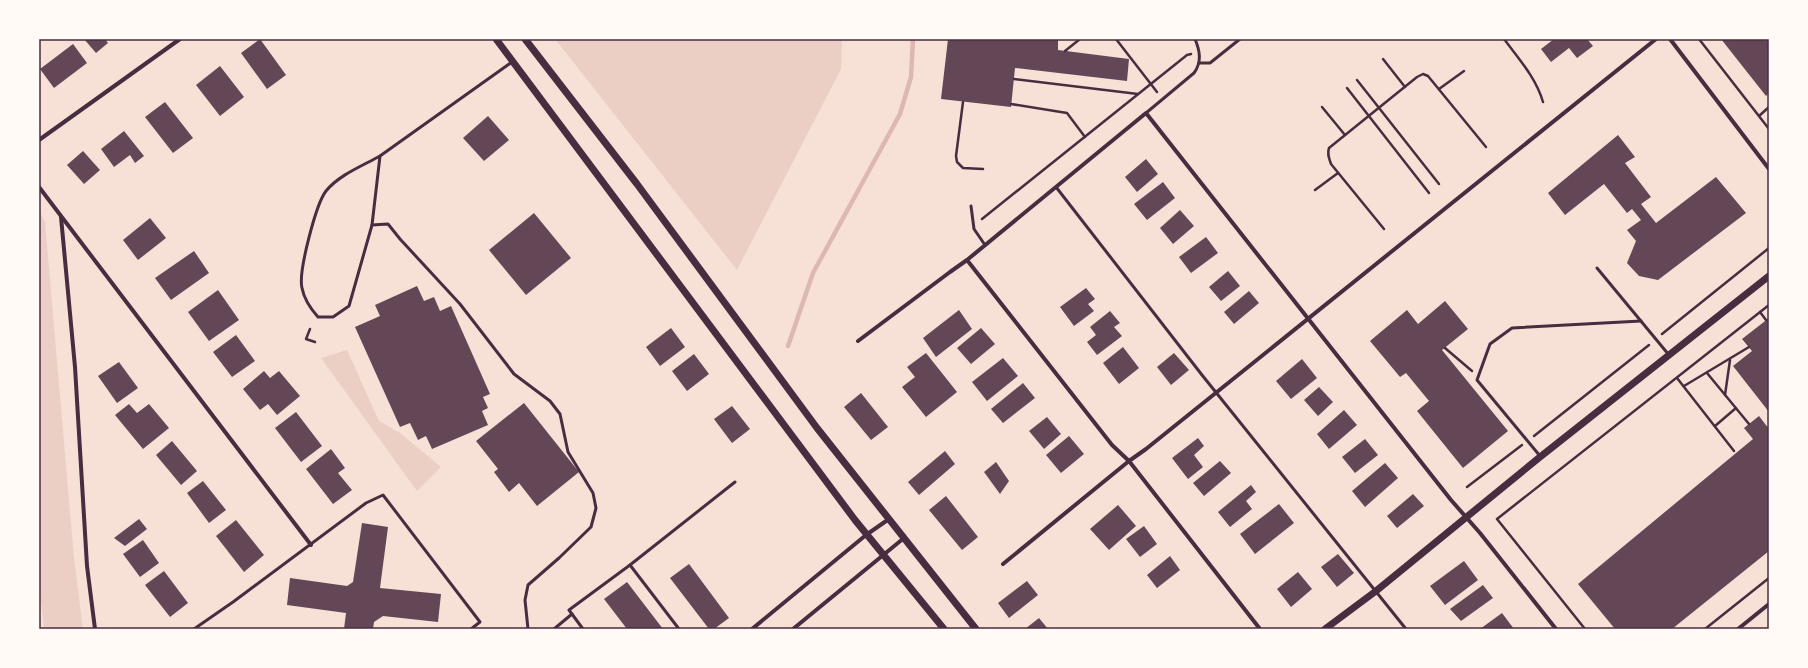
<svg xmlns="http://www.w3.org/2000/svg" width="1808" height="668" viewBox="0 0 1808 668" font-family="'Roboto Condensed',sans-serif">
<rect width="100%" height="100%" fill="#f7e1d7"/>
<g fill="#ebcfc5">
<path d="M555 39H842L841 69 737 270Z"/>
<path d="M39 211 45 222 74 558 83 629H44L39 582Z"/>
<path d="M347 350 379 421 400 433 441 467 417 491 321 358Z"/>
</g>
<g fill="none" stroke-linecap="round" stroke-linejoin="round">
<path stroke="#dcb8b0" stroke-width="4.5" d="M788 346 813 273 900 114 911 77 913 39"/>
</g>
<g fill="#644757">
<path d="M84 39H105L108 43 96 53Z"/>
<path d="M260 39 286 75 267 89 241 53Z"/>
<path d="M948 39H1058V50L1129 59 1127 81 1015 68 1011 107 941 99Z"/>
<path d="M1554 39H1587L1593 46 1577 58 1569 48 1551 62 1541 49Z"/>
<path d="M1721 39H1769V93L1766 96Z"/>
<path d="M73 44 87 63 54 88 40 69Z"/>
<path d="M220 66 244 97 220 116 196 85Z"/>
<path d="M165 102 193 138 173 153 145 117Z"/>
<path d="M488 116 509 140 484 161 463 138Z"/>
<path d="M124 131 144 156 135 163 130 155 114 167 101 149Z"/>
<path d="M1618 135 1635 157 1625 163 1651 197 1641 204 1656 223 1716 177 1746 213 1658 280 1639 276 1627 263 1636 241 1627 230 1641 220 1632 209 1627 213 1604 184 1565 215 1548 193Z"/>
<path d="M83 151 100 170 84 184 67 165Z"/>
<path d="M1146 159 1158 174 1137 192 1125 177Z"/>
<path d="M1163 182 1175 198 1147 220 1134 204Z"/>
<path d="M1180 210 1194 226 1173 244 1160 228Z"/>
<path d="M534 213 571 258 526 295 489 250Z"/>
<path d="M150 218 166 238 138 260 123 240Z"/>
<path d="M1206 237 1218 253 1191 273 1179 257Z"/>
<path d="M194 251 209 273 171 300 155 278Z"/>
<path d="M1228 271 1240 286 1221 301 1209 287Z"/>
<path d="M417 286 424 301 434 297 440 311 451 306 490 394 483 397 488 408 482 411 488 425 432 449 426 436 418 440 410 423 400 427 355 327 380 316 375 305Z"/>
<path d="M1086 288 1095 299 1088 304 1094 311 1074 326 1060 307Z"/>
<path d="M218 290 239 320 209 341 188 312Z"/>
<path d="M1249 291 1259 303 1234 324 1224 312Z"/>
<path d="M1445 301 1468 329 1442 350 1508 431 1463 468 1417 411 1429 401 1406 373 1400 377 1370 341 1407 310 1418 324Z"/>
<path d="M959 310 972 329 936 357 923 338Z"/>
<path d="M1110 311 1120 323 1114 327 1122 336 1097 355 1087 342 1096 335 1090 327Z"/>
<path d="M1769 318V412L1733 366 1752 351 1742 339Z"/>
<path d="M671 328 685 347 660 366 646 347Z"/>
<path d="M981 328 995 344 971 364 957 348Z"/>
<path d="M236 335 255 361 232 377 213 352Z"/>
<path d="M1123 347 1139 368 1119 384 1103 363Z"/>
<path d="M926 353 957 392 926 417 902 387 915 377 907 367Z"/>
<path d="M1174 353 1189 370 1171 385 1157 367Z"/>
<path d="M694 354 709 374 687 391 672 371Z"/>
<path d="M1003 358 1018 376 987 401 972 382Z"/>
<path d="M1302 359 1317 378 1291 399 1276 381Z"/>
<path d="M119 362 138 388 117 403 98 376Z"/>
<path d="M264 371 270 378 279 371 300 396 277 415 268 404 260 410 243 389Z"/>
<path d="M1023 383 1035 398 1003 423 991 409Z"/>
<path d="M1319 387 1333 402 1318 416 1304 400Z"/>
<path d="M861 393 888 427 871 440 844 407Z"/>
<path d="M524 403 579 472 537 506 519 483 509 492 494 472 498 469 476 441Z"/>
<path d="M129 404 137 413 149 404 169 428 143 449 115 415Z"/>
<path d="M732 406 750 429 732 443 714 419Z"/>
<path d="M1344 410 1357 425 1329 449 1317 434Z"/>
<path d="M296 412 322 446 301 462 275 428Z"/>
<path d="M1759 416 1769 429V551L1672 629H1615L1578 584 1753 439 1744 428Z"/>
<path d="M1047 417 1061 434 1044 449 1029 431Z"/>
<path d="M1069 436 1084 454 1061 473 1046 455Z"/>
<path d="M1198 438 1204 446 1194 455 1203 467 1188 479 1172 458Z"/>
<path d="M1365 439 1378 455 1355 473 1342 457Z"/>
<path d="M172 441 197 471 181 485 156 455Z"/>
<path d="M331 449 345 468 338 473 352 490 333 504 306 469Z"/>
<path d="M945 451 955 464 919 495 908 482Z"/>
<path d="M1220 461 1231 473 1204 496 1193 483Z"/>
<path d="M996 462 1009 481 1000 494 984 472Z"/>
<path d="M1385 463 1398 478 1365 507 1352 491Z"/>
<path d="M203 481 226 510 209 523 187 493Z"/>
<path d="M1251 485 1256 492 1246 501 1252 509 1230 527 1218 512Z"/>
<path d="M1413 494 1424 506 1397 528 1387 516Z"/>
<path d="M946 496 978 537 962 550 929 510Z"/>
<path d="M1279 504 1294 523 1255 554 1240 534Z"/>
<path d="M1118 505 1136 526 1109 550 1090 529Z"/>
<path d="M139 519 147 529 125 546 114 538Z"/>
<path d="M236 520 264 555 244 572 216 536Z"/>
<path d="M362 523 388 527 380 588 441 594 438 622 383 616 374 622 373 629H344L346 613 287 605 290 578 347 586 353 582Z"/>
<path d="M1144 526 1157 544 1140 557 1126 539Z"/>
<path d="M143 540 159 563 140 577 123 554Z"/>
<path d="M1338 554 1354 573 1337 587 1321 567Z"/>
<path d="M1170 556 1180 570 1157 588 1147 575Z"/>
<path d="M1464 561 1478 580 1445 605 1430 586Z"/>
<path d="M689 564 729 618 714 629H709L670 578Z"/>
<path d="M164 571 188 603 170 617 145 585Z"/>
<path d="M1298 572 1312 589 1291 607 1277 589Z"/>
<path d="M1027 581 1038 595 1009 618 998 603Z"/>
<path d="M627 582 663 629H627L604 599Z"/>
<path d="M1483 585 1493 598 1461 621 1450 609Z"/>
<path d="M1502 613 1514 629H1480Z"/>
<path d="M1039 618 1048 629H1025Z"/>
</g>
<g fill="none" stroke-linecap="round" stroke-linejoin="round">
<g stroke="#4a2c40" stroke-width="2.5">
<path d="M1116 39 1157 92"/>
<path d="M1504 39C1519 59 1536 78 1543 102"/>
<path d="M1699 39 1769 129"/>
<path d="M1065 51 1080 39"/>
<path d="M1383 59 1405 87"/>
<path d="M1014 79 1138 94"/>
<path d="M1357 80 1439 184"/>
<path d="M1347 88 1429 193"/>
<path d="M1439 89 1464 71"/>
<path d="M963 102 956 156 957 162 963 168 983 169"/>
<path d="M1011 104 1067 113 1085 137"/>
<path d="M1322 107 1345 135"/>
<path d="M1759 116 1769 107"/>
<path d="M1315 190 1338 173"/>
<path d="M982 219 1187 55 1191 54"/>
<path d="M1384 229 1331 164C1329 158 1327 154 1329 148L1417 77 1423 74 1428 76 1486 147"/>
<path d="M1760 312 1766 320"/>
<path d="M310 329 306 339 315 342"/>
<path d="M1662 334 1769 248"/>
<path d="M1445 348 1472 371"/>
<path d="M1707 373 1749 424"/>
<path d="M1677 378 1734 451"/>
<path d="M1684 386 1749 347"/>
<path d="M1725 395 1730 360"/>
<path d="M1715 426 1736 408"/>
<path d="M1534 436 1649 345"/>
<path d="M1467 487 1522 445"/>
<path d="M1585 629 1497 519 1769 305"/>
<path d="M1705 629 1769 578"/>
</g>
<g stroke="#4a2c40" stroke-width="3">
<path d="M1199 63H1210L1240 39"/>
<path d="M1146 113 1194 73C1202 62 1200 51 1195 39"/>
<path d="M380 156 372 225 349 306 333 317H318C310 308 304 299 302 288 298 272 316 204 326 191 339 175 362 166 380 156Z"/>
<path d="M380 156 512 62"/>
<path d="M1056 187 1202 375 1406 629"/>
<path d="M971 206 974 229 985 245"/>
<path d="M372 225 388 224 400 239 460 304 514 374 550 401 560 414 568 452 593 493 596 508 591 527 559 558 528 585 525 600 528 629"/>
<path d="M1597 268 1669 355"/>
<path d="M1540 456 1477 380 1490 344 1512 328 1641 321"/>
<path d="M630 565 679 629"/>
<path d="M194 629 233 602 366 503 383 495 480 622 471 629"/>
<path d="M554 629 572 614"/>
<path d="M583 629 569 610 630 565 735 482"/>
</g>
<g stroke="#4a2c40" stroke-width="4">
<path d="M1670 39 1769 169"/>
<path d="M39 140 180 39"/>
<path d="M39 187 311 545"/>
<path d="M61 217 75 367 87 566 95 629"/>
<path d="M967 260 1112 445 1129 461 1260 629"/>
<path d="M858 341 950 272 967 260 1146 113 1451 500 1480 533 1556 629"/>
<path d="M1003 564 1129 461 1146 449 1656 39"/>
<path d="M752 629 866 535 889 519"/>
<path d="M793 629 904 538"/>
<path d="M1738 629 1769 604"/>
</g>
<g stroke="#4a2c40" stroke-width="7">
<path d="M496 39 855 520 944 629"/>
<path d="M525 39 637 184 817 428 976 629"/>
<path d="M1325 629 1376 591 1540 457 1769 276"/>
</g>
</g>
<rect width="1808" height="668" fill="none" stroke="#fffaf5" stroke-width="80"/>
<rect x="40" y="40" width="1728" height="588" fill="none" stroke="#4a2c40" stroke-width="1.5"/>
</svg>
